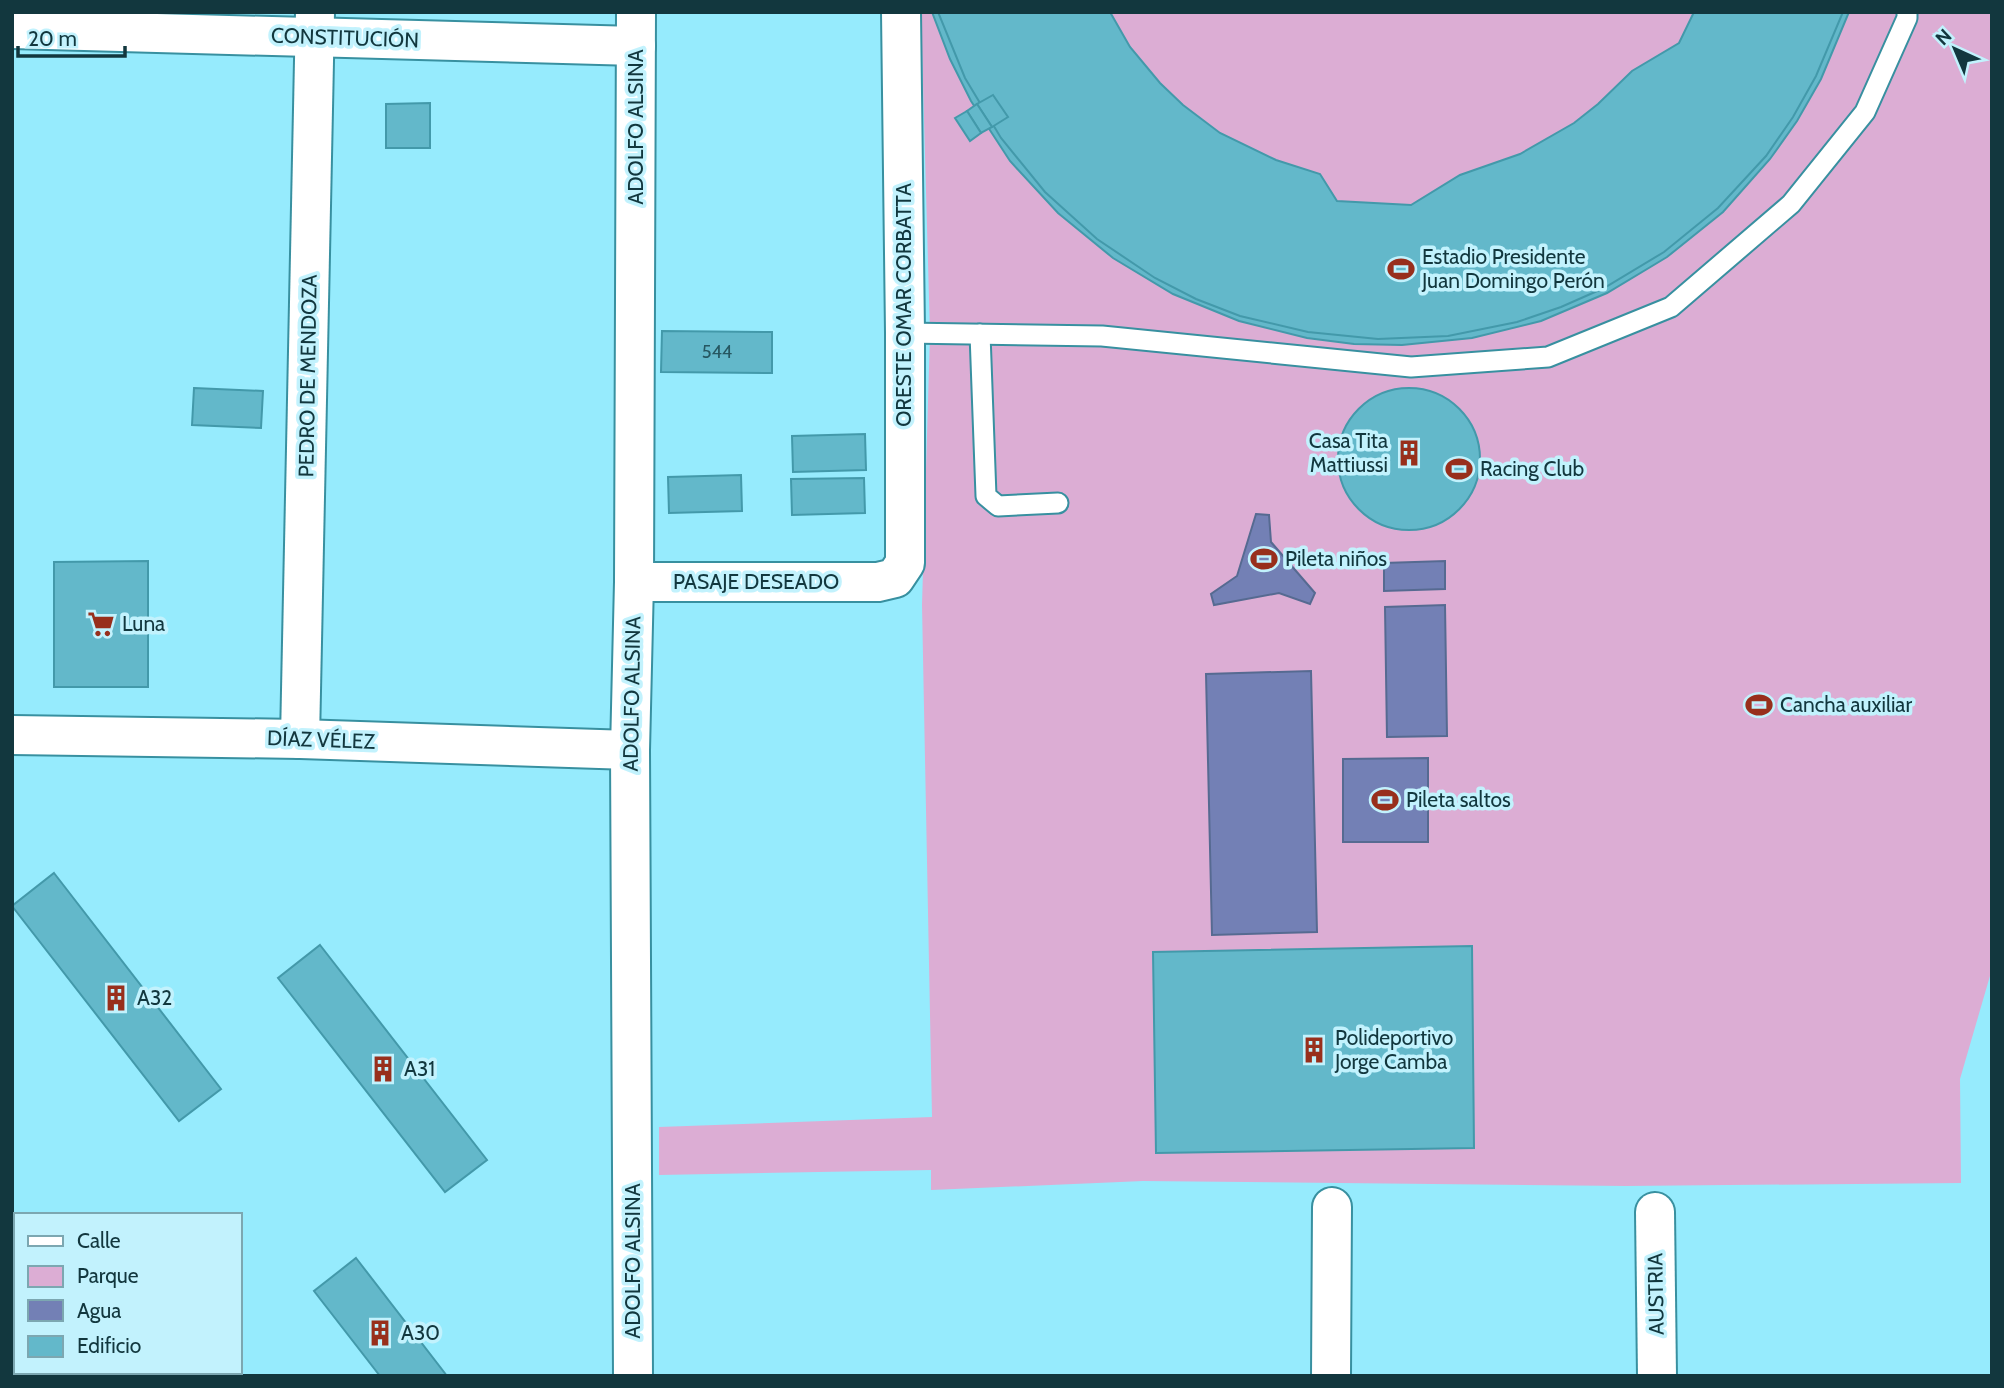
<svg xmlns="http://www.w3.org/2000/svg" width="2004" height="1388" viewBox="0 0 2004 1388" font-family="Cabin,sans-serif">
<rect width="100%" height="100%" fill="#96ebfd"/>
<path fill="#dcadd4" d="M921 12H1992V969L1960 1079 1961 1183 1626 1186 1143 1181 931 1190V1170L659 1175V1127L932 1117 922 605 930 334Z"/>
<g fill="#7380b5" stroke="#566a91" stroke-width="2">
<path d="M1256 514 1269 515 1271 542 1315 593 1310 604 1279 593 1214 605 1211 594 1237 576Z"/>
<path d="M1445 561V589L1384 591V563Z"/>
<path d="M1445 605 1447 736 1387 737 1385 607Z"/>
<path d="M1311 671 1317 932 1212 935 1206 674Z"/>
<path d="M1428 758V842H1343V759Z"/>
</g>
<g fill="#63b8ca" stroke="#4399aa" stroke-width="2">
<path d="M932 12H1059L1083 58 1115 101 1153 139 1196 171 1243 196 1293 214 1346 224 1399 227 1453 222 1504 209 1554 188 1600 160 1641 126 1666 100 1698 57 1723 12H1849L1821 79 1797 121 1770 159 1723 212 1667 257 1607 293 1541 321 1472 338 1402 345 1354 344 1307 338 1239 321 1173 294 1113 258 1058 213 1010 161 971 101 950 59Z"/>
<path d="M1110 12 1130 47 1160 83 1183 105 1220 133 1276 160 1320 174 1337 201 1411 205 1460 175 1520 154 1574 123 1598 104 1632 71 1679 43 1694 12H1843L1816 76 1793 117 1766 156 1718 208 1664 252 1604 288 1561 307 1517 322 1448 336 1378 339 1308 332 1240 316 1196 299 1155 278 1097 239 1045 192 1001 138 965 78 938 12Z"/>
<path d="M993 95 1008 117 992 127 977 104Z"/>
<path d="M430 103V148H386V104Z"/>
<path d="M977 104 992 127 981 133 967 111Z"/>
<path d="M967 111 981 133 970 141 955 118Z"/>
<path d="M662 331 772 332V373L661 372Z"/>
<circle cx="1409" cy="459" r="71"/>
<path d="M194 388 263 391 261 428 192 425Z"/>
<path d="M865 434 866 470 793 472 792 436Z"/>
<path d="M741 475 742 511 669 513 668 477Z"/>
<path d="M864 478 865 513 792 515 791 479Z"/>
<path d="M148 561V687H54V562Z"/>
<path d="M54 873 221 1089 179 1121 12 906Z"/>
<path d="M320 945 487 1160 445 1192 278 978Z"/>
<path d="M1472 946 1474 1148 1156 1153 1153 952Z"/>
<path d="M356 1258 447 1376H380L314 1291Z"/>
</g>
<g fill="none" stroke-linecap="round" stroke-linejoin="round">
<g stroke="#3890a0" stroke-width="23">
<g id="service">
<path d="M905 333 1102 336 1411 367 1548 357 1671 307 1791 204 1865 112 1907 18V12"/>
<path d="M980 334 986 496 998 506 1058 503"/>
</g>
</g>
<g stroke="#3890a0" stroke-width="42">
<g id="minor">
<path d="M12 29 636 46"/>
<path d="M634 582H878L895 578 905 563V333L901 12"/>
<path d="M12 735 300 739 630 750"/>
<path d="M300 739 315 12"/>
<path d="M1655 1212 1657 1376"/>
<path d="M633 1376 630 750 634 582 636 12"/>
<path d="M1331 1376 1332 1207"/>
</g>
</g>
<use href="#service" stroke="#fff" stroke-width="19"/>
<use href="#minor" stroke="#fff" stroke-width="38"/>
</g>
<defs>
<g id="stadium-bare" transform="scale(2.1)"><path d="M0-5a6.5 5 0 1 0 0 10a6.5 5 0 1 0 0-10ZM-3.5-1.8h7v3.6h-7Z" fill="#982f1c" stroke="#c2f2fd" stroke-width="2.5" paint-order="stroke"/></g>
<g id="building-bare" transform="scale(2.1)"><path d="M-4-6H4V6H1V3H-1V6H-4ZM-2.5-4.3h1.7v1.8h-1.7ZM.8-4.3h1.7v1.8H.8ZM-2.5-1h1.7V.8h-1.7ZM.8-1h1.7V.8H.8Z" fill="#982f1c" stroke="#c2f2fd" stroke-width="2.5" paint-order="stroke"/></g>
<g id="supermarket-bare" transform="scale(2.1)"><path d="M-6-5.5h2.5l.6 2H6L4.5 2H-2.5L-4.4-4H-6ZM-1.5 3.2a1.3 1.3 0 1 0 .1 0ZM3 3.2a1.3 1.3 0 1 0 .1 0Z" fill="#982f1c" stroke="#c2f2fd" stroke-width="2.5" paint-order="stroke"/></g>
</defs>
<g fill-rule="evenodd">
<use href="#stadium-bare" x="1401" y="269"/>
<use href="#building-bare" x="1409" y="453"/>
<use href="#stadium-bare" x="1459" y="469"/>
<use href="#stadium-bare" x="1264" y="559"/>
<use href="#supermarket-bare" x="101" y="624"/>
<use href="#stadium-bare" x="1759" y="705"/>
<use href="#stadium-bare" x="1385" y="800"/>
<use href="#building-bare" x="116" y="998"/>
<use href="#building-bare" x="1314" y="1050"/>
<use href="#building-bare" x="383" y="1069"/>
<use href="#building-bare" x="380" y="1333"/>
</g>
<g text-anchor="middle" stroke-width="7" stroke-linejoin="round" paint-order="stroke">
<g font-size="18" fill="#265761">
<text x="717" y="358">544</text>
</g>
<g font-size="21" fill="#12373e" stroke="#c2f2fd">
<text transform="translate(345 38) rotate(2)" y="7">CONSTITUCIÓN</text>
<text transform="translate(636 127) rotate(-90)" y="7">ADOLFO ALSINA</text>
<text transform="translate(904 305) rotate(-90)" y="7">ORESTE OMAR CORBATTA</text>
<text transform="translate(308 376) rotate(-89)" y="7">PEDRO DE MENDOZA</text>
<text x="756" y="589">PASAJE DESEADO</text>
<text transform="translate(632 694) rotate(-89)" y="7">ADOLFO ALSINA</text>
<text transform="translate(321 740) rotate(2)" y="7">DÍAZ VÉLEZ</text>
<text transform="translate(633 1261) rotate(-90)" y="7">ADOLFO ALSINA</text>
<text transform="translate(1656 1294) rotate(-91)" y="7">AUSTRIA</text>
</g>
<g font-size="21" fill="#12373e" stroke="#c2f2fd" text-anchor="start">
<text x="1422" y="264">Estadio Presidente<tspan x="1422" dy="24">Juan Domingo Perón</tspan></text>
<text x="1388" y="448" text-anchor="end">Casa Tita<tspan x="1388" dy="24">Mattiussi</tspan></text>
<text x="1480" y="476">Racing Club</text>
<text x="1285" y="566">Pileta niños</text>
<text x="122" y="631">Luna</text>
<text x="1780" y="712">Cancha auxiliar</text>
<text x="1406" y="807">Pileta saltos</text>
<text x="137" y="1005">A32</text>
<text x="1335" y="1045">Polideportivo<tspan x="1335" dy="24">Jorge Camba</tspan></text>
<text x="404" y="1076">A31</text>
<text x="401" y="1340">A30</text>
</g>
</g>
<rect width="2004" height="1388" fill="none" stroke="#12373e" stroke-width="28"/>
<rect x="14" y="1213" width="228" height="161" fill="#c2f2fd" stroke="#7ca7b1" stroke-width="2"/>
<rect x="28" y="1236" width="35" height="10" fill="#ffffff" stroke="#7ca7b1" stroke-width="2"/>
<text x="77" y="1248" font-size="21" fill="#12373e">Calle</text>
<rect x="28" y="1266" width="35" height="21" fill="#dcadd4" stroke="#7ca7b1" stroke-width="2"/>
<text x="77" y="1283" font-size="21" fill="#12373e">Parque</text>
<rect x="28" y="1300" width="35" height="21" fill="#7380b5" stroke="#7ca7b1" stroke-width="2"/>
<text x="77" y="1318" font-size="21" fill="#12373e">Agua</text>
<rect x="28" y="1336" width="35" height="21" fill="#63b8ca" stroke="#7ca7b1" stroke-width="2"/>
<text x="77" y="1353" font-size="21" fill="#12373e">Edificio</text>
<g transform="translate(1955 49) rotate(316)" stroke="#c2f2fd" stroke-width="5" paint-order="stroke">
<path d="M0-5L12 26L0 18L-12 26Z" fill="#12373e"/>
<text y="-10" font-size="19" font-weight="bold" text-anchor="middle" fill="#12373e">N</text>
</g>
<path d="M18 46v10h107v-10" fill="none" stroke="#12373e" stroke-width="3.5"/>
<text x="28" y="46" font-size="21" fill="#12373e" stroke="#c2f2fd" stroke-width="5" paint-order="stroke">20 m</text>
</svg>
